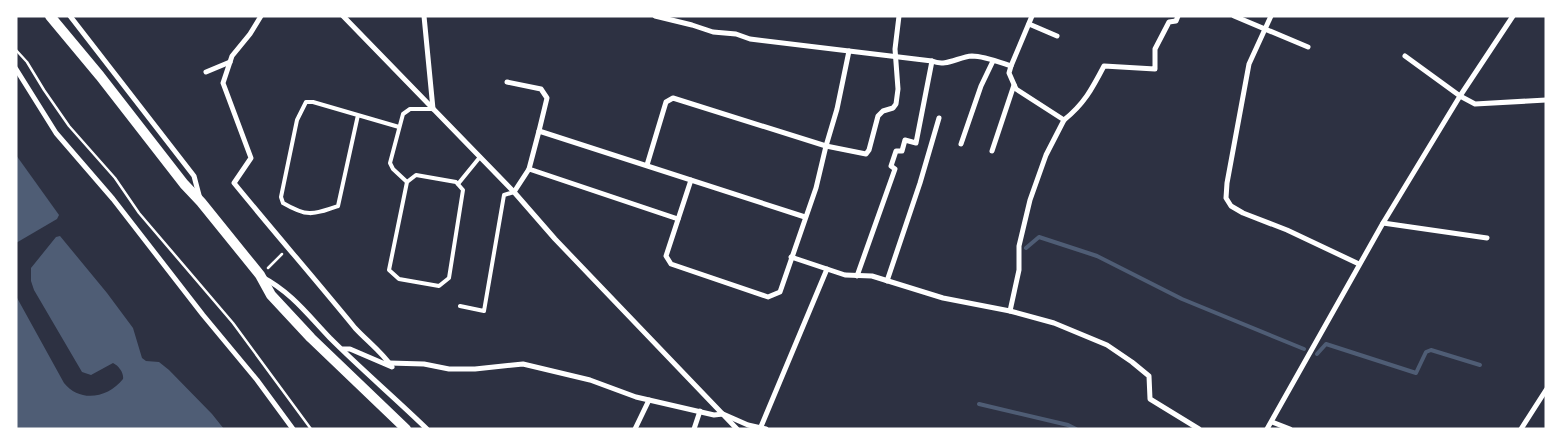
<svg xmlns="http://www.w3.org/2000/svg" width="1562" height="445" viewBox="0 0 1562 445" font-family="Raleway,sans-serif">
<rect width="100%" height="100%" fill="#2d3142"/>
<g fill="#4f5d75">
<path d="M16 155 59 215 57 219 16 243Z"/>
<path d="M60 236 107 293 133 328 142 358 146 361 159 362 169 370 212 414 224 429H16V296L64 383C80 403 108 398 123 379 124 373 119 366 113 363L91 375 82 372 34 290 31 281V268L56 237Z"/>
</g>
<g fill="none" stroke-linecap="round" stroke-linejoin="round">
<g stroke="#4f5d75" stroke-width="4">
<path d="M1026 248 1039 237 1097 256 1182 299 1304 349"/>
<path d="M1317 354 1326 344 1416 373 1426 352 1431 350 1480 365"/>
<path d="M979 404 1068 425 1076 429"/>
</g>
<g stroke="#fff" stroke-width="2.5">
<path d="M16 50 27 62 44 90 69 126 115 178 139 213 233 323 311 429"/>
<path d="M268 268 282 254"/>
</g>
<g stroke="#fff" stroke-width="4">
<path d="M358 115 338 206C312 215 307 217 283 203L281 197 297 120 306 102H313L399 127"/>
<path d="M416 175 456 182 463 190 449 278 439 286 399 279 389 270 407 182Z"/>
<path d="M407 182 393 169 390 163 403 114 410 109H433"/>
<path d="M458 184 480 157"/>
<path d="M460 306 484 311 504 195 514 192"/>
</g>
<g stroke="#fff" stroke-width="5">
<path d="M70 16 194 176 200 199"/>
<path d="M261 16 250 34 232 56 223 83 251 158 234 183C274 232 315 279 355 328 367 341 382 352 392 367L350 349H343"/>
<path d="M343 16 514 192 555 239 737 429"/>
<path d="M424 16 433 109"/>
<path d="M655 16 692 25 713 32 736 34 750 39 932 61C946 67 958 57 972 56 984 56 999 62 1011 66"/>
<path d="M1234 16 1308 47"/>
<path d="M1271 16 1249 64 1227 183 1226 198 1231 206 1243 213 1287 230 1359 264"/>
<path d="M1029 24 1057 36"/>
<path d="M1405 56 1460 96 1475 104 1546 100"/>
<path d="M16 69 56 133 113 199 203 315 257 380 293 429"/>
<path d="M206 72 230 62"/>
<path d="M507 82 541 89 547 98 539 131"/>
<path d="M1064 120C1084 104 1092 89 1104 66L1155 69V49L1169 22 1176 21 1178 16"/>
<path d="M961 144 981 86 993 61"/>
<path d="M992 151 1014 85"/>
<path d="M647 165 666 102 673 98 826 146 866 154 869 150 878 116 883 111 893 108 896 104 898 89 895 49 899 16"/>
<path d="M529 169 678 219"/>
<path d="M691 180 666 256 671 264 768 297 780 292 816 188 826 146 837 109 849 51"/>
<path d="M514 192 529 169 539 131 805 217"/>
<path d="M1383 223 1487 238"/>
<path d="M791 257 845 275 872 276 943 298 1010 311 1054 323 1107 345 1132 362 1149 376 1150 399 1199 429"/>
<path d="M857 276 895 169 891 166 896 151H902L905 140 916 143 932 61"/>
<path d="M262 277C291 292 308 315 330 338 361 369 395 398 427 429"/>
<path d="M887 281 920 183 939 118"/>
<path d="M1010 311 1019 270V246L1030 200 1046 155 1064 120 1016 89 1009 73 1011 66 1032 16"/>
<path d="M389 363 424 364 449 369H475L523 364 590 380 636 397 714 415 723 414 748 425 766 429"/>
<path d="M1272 422 1290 429"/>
<path d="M635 429 649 400"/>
<path d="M694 429 700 411"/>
<path d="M760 429 827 269"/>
<path d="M1267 429 1383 223 1460 96 1513 16"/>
<path d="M1521 429 1546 390"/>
</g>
<path stroke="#fff" stroke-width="10" d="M50 16 100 76 184 184 201 202 260 275 271 295 311 338 406 429"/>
</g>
<rect width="1562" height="445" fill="none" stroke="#ffffff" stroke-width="35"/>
</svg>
